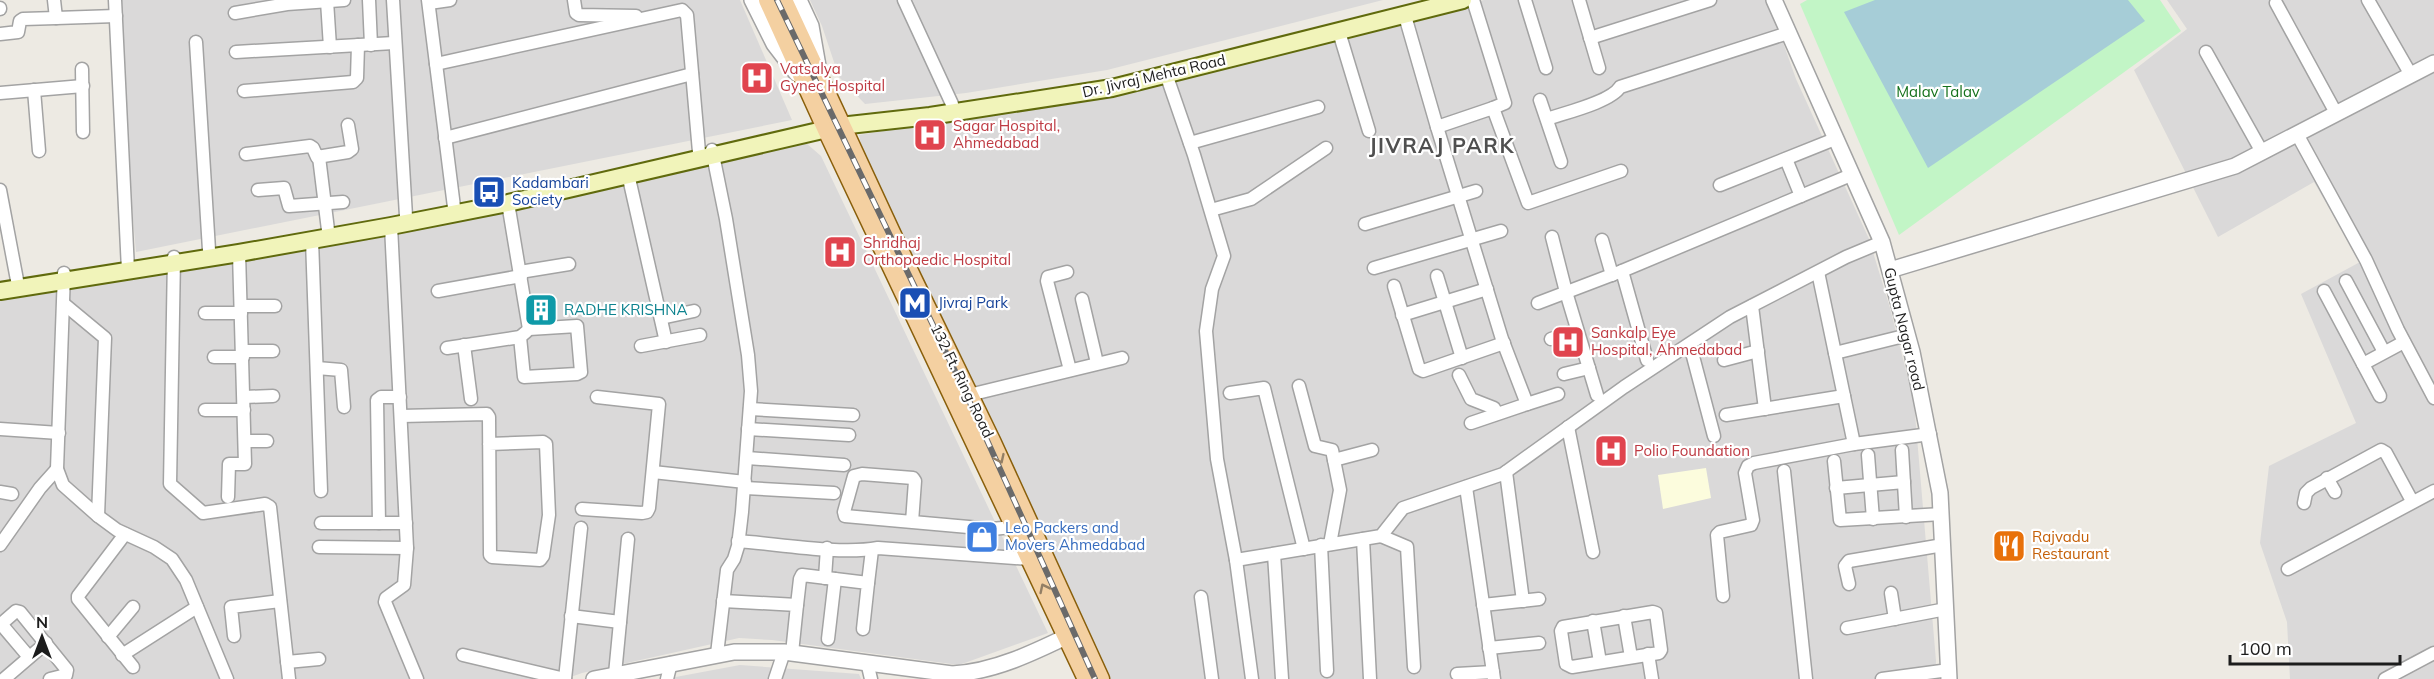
<svg xmlns="http://www.w3.org/2000/svg" width="2434" height="679" viewBox="0 0 2434 679" font-family="Mulish,sans-serif">
<rect width="100%" height="100%" fill="#edeae3"/>
<g fill="#dad9d9">
<path d="M113 0H740L792 120 136 252Z"/>
<path d="M810 0H1383L1107 70 966 93 865 104 839 77 822 26Z"/>
<path d="M1484 0H1768L1796 79 1869 239 1890 308 1914 402 1936 661 1935 679H1102L863 154 859 135 1160 86Z"/>
<path d="M2167 0H2434V679H2290L2287 622 2260 543 2269 466 2356 423 2301 294 2360 262 2314 182 2218 237 2134 70 2187 29Z"/>
<path d="M806 143 821 156 1048 633 959 665 772 640 739 638 582 673 565 679H0V300L515 211Z"/>
<path d="M740 665 859 674 861 679H665Z"/>
</g>
<path fill="#fcfcdd" d="M1706 468 1711 498 1663 509 1658 475Z"/>
<path fill="#c2f5c6" d="M1807 0H2160L2181 31 1899 235 1800 4Z"/>
<path fill="#a6cdd7" d="M1875 0H2128L2145 21 1928 168 1844 12Z"/>
<g fill="none" stroke-linecap="round" stroke-linejoin="round">
<g stroke="#a3a3a3" stroke-width="15">
<g id="minor">
<path d="M54 0 56 18 116 16"/>
<path d="M115 0 128 270"/>
<path d="M369 0 371 45"/>
<path d="M393 0 406 216"/>
<path d="M428 0 454 207"/>
<path d="M574 0 576 13 579 15 636 16"/>
<path d="M904 0 952 104"/>
<path d="M1473 0 1505 103 1493 108"/>
<path d="M1525 0 1546 68"/>
<path d="M1579 0 1599 68"/>
<path d="M2368 0 2411 75"/>
<path d="M327 1 330 47"/>
<path d="M429 3 450 0"/>
<path d="M2276 3 2336 113"/>
<path d="M0 8V9"/>
<path d="M235 13 287 4 344 0"/>
<path d="M1405 16 1437 127 1493 108 1528 203 1621 171"/>
<path d="M1339 32 1369 131"/>
<path d="M0 34 18 32 20 21 23 19 56 18"/>
<path d="M1590 38 1710 0"/>
<path d="M196 42 209 250"/>
<path d="M236 52 394 43"/>
<path d="M2206 52 2262 152"/>
<path d="M436 64 682 10 687 15 699 152"/>
<path d="M82 69 83 132"/>
<path d="M1166 74 1194 155 1224 256 1212 289 1206 331 1217 459 1236 560 1252 679"/>
<path d="M34 90 39 151"/>
<path d="M244 91 353 82 357 78 358 45"/>
<path d="M0 93 83 86"/>
<path d="M1540 100 1561 162"/>
<path d="M1547 119C1564 113 1611 102 1620 87L1788 33"/>
<path d="M1437 127 1502 339 1527 404 1471 423"/>
<path d="M2297 134 2366 260 2398 330 2434 398"/>
<path d="M445 138 692 74"/>
<path d="M1190 143 1318 107"/>
<path d="M712 150 726 219 748 355 751 391 742 512 738 546 734 559 727 570 717 654"/>
<path d="M246 154 310 146 313 148 317 157 348 152 352 149 348 125"/>
<path d="M319 157 328 230"/>
<path d="M1786 159 1801 196"/>
<path d="M628 174 666 342"/>
<path d="M1720 185 1835 139"/>
<path d="M0 190 17 280"/>
<path d="M258 190 284 188 289 206 343 202"/>
<path d="M508 203 529 329 577 326 581 372 577 374 524 377 520 337"/>
<path d="M1211 210 1251 199 1326 148"/>
<path d="M1365 224 1476 191"/>
<path d="M391 226 407 548 404 585 386 598 385 602 417 679"/>
<path d="M1552 237 1566 292 1597 395"/>
<path d="M312 240 321 491"/>
<path d="M1602 240 1612 275"/>
<path d="M174 257 170 484 203 513 265 504 270 507 289 679"/>
<path d="M1374 268 1501 231"/>
<path d="M520 272 569 264"/>
<path d="M1067 272 1048 277 1047 281 1070 370"/>
<path d="M1818 272 1854 444"/>
<path d="M64 273 57 469 63 485 98 516 117 530 154 547 172 559 186 580 227 679"/>
<path d="M1437 276 1462 358"/>
<path d="M2346 281 2384 352"/>
<path d="M1394 286 1419 369 1423 371 1504 343"/>
<path d="M438 291 521 276"/>
<path d="M2324 291 2380 396"/>
<path d="M1082 299 1097 363"/>
<path d="M1538 303 1622 271"/>
<path d="M64 304 105 338 98 516"/>
<path d="M241 306H275"/>
<path d="M1752 306 1765 409"/>
<path d="M205 313H241"/>
<path d="M1402 315 1487 289"/>
<path d="M661 318 694 311"/>
<path d="M1551 339 1577 330"/>
<path d="M464 345 471 399"/>
<path d="M1690 345 1714 436"/>
<path d="M641 346 700 335"/>
<path d="M447 348 520 337 526 332"/>
<path d="M243 351H273"/>
<path d="M1835 353 1908 335"/>
<path d="M214 357H243"/>
<path d="M1647 360 1622 271 1851 175"/>
<path d="M1724 360 1758 351"/>
<path d="M2363 364 2404 342"/>
<path d="M317 368 341 370 344 407"/>
<path d="M1564 374 1589 368"/>
<path d="M1459 375 1471 399 1494 408 1496 414"/>
<path d="M1299 386 1315 446 1332 450 1340 490 1330 544"/>
<path d="M1230 393 1264 388 1304 549"/>
<path d="M969 395 1122 358"/>
<path d="M244 397 273 396"/>
<path d="M1527 404 1558 394"/>
<path d="M750 409 853 415"/>
<path d="M205 410H244"/>
<path d="M1726 415 1844 396"/>
<path d="M401 416 487 414 489 417 490 555 492 557 540 560 543 556 549 515 546 444 543 442 489 444"/>
<path d="M1568 427 1593 552"/>
<path d="M0 429 59 433"/>
<path d="M748 429 849 435"/>
<path d="M245 441H267"/>
<path d="M1902 450 1906 517"/>
<path d="M1868 455 1873 519"/>
<path d="M747 458 844 465"/>
<path d="M1334 460 1372 450"/>
<path d="M1834 461 1840 520 1942 514"/>
<path d="M1784 471 1806 679"/>
<path d="M653 472 745 482"/>
<path d="M1506 472 1523 601"/>
<path d="M2327 478 2335 492"/>
<path d="M1466 487 1494 679"/>
<path d="M745 488 834 493"/>
<path d="M1836 488 1904 482"/>
<path d="M0 492 12 494"/>
<path d="M228 497 229 464H245L239 253"/>
<path d="M2304 503 2306 493 2311 488 2381 450 2386 453 2412 501"/>
<path d="M582 509 642 513 647 512 649 508 659 404 597 397"/>
<path d="M912 522 915 481 913 478 862 474 854 476 844 512 845 516 991 529 1014 527"/>
<path d="M321 523H406"/>
<path d="M379 523 377 400 381 397H400"/>
<path d="M125 534 78 596V599L133 667"/>
<path d="M1381 536 1407 547 1414 667"/>
<path d="M1363 539 1370 679"/>
<path d="M738 541C779 544 840 555 878 548L1030 559"/>
<path d="M0 545 40 488 57 469"/>
<path d="M1321 545 1327 671"/>
<path d="M319 547 407 548"/>
<path d="M1274 554 1282 679"/>
<path d="M1236 560 1381 536 1403 508 1503 474 1624 387 1730 317 1846 257 1882 242"/>
<path d="M2288 569 2434 491"/>
<path d="M825 578 827 548"/>
<path d="M868 583 872 550"/>
<path d="M1849 584 1845 566 1849 561 1943 545"/>
<path d="M1891 593 1895 619"/>
<path d="M1723 596 1717 535 1720 532 1751 525 1753 520 1745 473 1748 466 1754 463 1854 444 1930 434"/>
<path d="M1201 597 1212 679"/>
<path d="M723 601 797 605 792 653"/>
<path d="M797 605 800 579 802 575 868 583 863 629"/>
<path d="M1483 605 1539 599"/>
<path d="M1653 612 1656 613 1661 650 1659 653 1572 667 1566 664 1561 631 1563 627Z"/>
<path d="M571 616 620 622"/>
<path d="M1624 616 1631 657"/>
<path d="M1593 621 1600 662"/>
<path d="M1 624 29 657"/>
<path d="M0 625 16 611 20 612 67 670 66 675 50 679"/>
<path d="M1847 628 1946 609"/>
<path d="M234 636 231 607 280 601"/>
<path d="M108 637 133 607"/>
<path d="M828 639 835 579"/>
<path d="M1489 648 1539 643"/>
<path d="M1648 654 1652 679"/>
<path d="M122 655 197 607"/>
<path d="M463 655 565 679"/>
<path d="M287 662 319 659"/>
<path d="M867 662 871 679"/>
<path d="M615 674 628 539"/>
<path d="M1457 674 1493 672"/>
<path d="M4 679 46 643"/>
<path d="M565 679 581 528"/>
<path d="M667 679 671 663"/>
<path d="M775 679 784 652"/>
<path d="M1882 679 1949 670"/>
<path d="M2385 679 2434 653"/>
</g>
</g>
<g stroke="#a3a3a3" stroke-width="18">
<g id="tertiary">
<path d="M752 0 774 44 797 74"/>
<path d="M799 0 811 26 818 66"/>
<path d="M1774 0 1882 242 1912 352 1940 493 1949 679"/>
<path d="M1890 270 2235 166 2434 63"/>
<path d="M594 679 734 652H784L952 674C995 672 1037 651 1076 632"/>
</g>
</g>
<g stroke="#606a0d" stroke-width="20">
<path id="secondary" d="M0 291 239 253 391 226 508 203 840 126 930 116 1112 88 1463 0"/>
</g>
<g stroke="#895f0b" stroke-width="21">
<g id="primary">
<path d="M768 0 827 130 1087 679"/>
<path d="M783 0 912 278 992 443 1100 679"/>
</g>
</g>
<use href="#minor" stroke="#fff" stroke-width="12"/>
<use href="#tertiary" stroke="#fff" stroke-width="15"/>
<use href="#secondary" stroke="#f1f4ba" stroke-width="16"/>
<use href="#primary" stroke="#f4d0a1" stroke-width="18"/>
<g stroke="#6a6a6a" stroke-width="6">
<path id="rail" d="M777 0 967 396 1095 679"/>
</g>
<use href="#rail" stroke="#fff" stroke-width="4" stroke-dasharray="11" stroke-linecap="butt"/>
</g>
<defs><path id="oneway-chevron" d="M-2-3.5L2.5 0L-2 3.5" fill="none" stroke-width="1.6" stroke-linecap="round" stroke-linejoin="round" transform="scale(1.5)"/></defs>
<g stroke="#937f65">
<use href="#oneway-chevron" transform="translate(1000 459) rotate(65)"/>
<use href="#oneway-chevron" transform="translate(1044 588) rotate(-116)"/>
</g>
<defs>
<g id="hospital-square" transform="scale(1.725)"><rect x="-9" y="-9" width="18" height="18" rx="4" fill="#e0444e" stroke="#fff"/><path d="M-5-5h3v3.5h4V-5h3V5h-3V1.5h-4V5h-3Z" fill="#fff"/></g>
<g id="bus-square" transform="scale(1.725)"><rect x="-9" y="-9" width="18" height="18" rx="4" fill="#1a4fb4" stroke="#fff"/><path d="M-5-6H5V4H4V6H2V4H-2V6H-4V4H-5ZM-3.5-4V0h7V-4ZM-3.5 1.2v1.5H-2V1.2ZM2 1.2v1.5H3.5V1.2Z" fill="#fff"/></g>
<g id="metro-square" transform="scale(1.725)"><rect x="-9" y="-9" width="18" height="18" rx="4" fill="#1a4fb4" stroke="#fff"/><path d="M-5.5 5V-5H-3L0 0L3-5H5.5V5H3V-.5L0 4L-3-.5V5Z" fill="#fff"/></g>
<g id="building-square" transform="scale(1.725)"><rect x="-9" y="-9" width="18" height="18" rx="4" fill="#0f9aa8" stroke="#fff"/><path d="M-4-6H4V6H1V3H-1V6H-4ZM-2.5-4.3h1.7v1.8h-1.7ZM.8-4.3h1.7v1.8H.8ZM-2.5-1h1.7V.8h-1.7ZM.8-1h1.7V.8H.8Z" fill="#fff"/></g>
<g id="shop-square" transform="scale(1.725)"><rect x="-9" y="-9" width="18" height="18" rx="4" fill="#3f7fe0" stroke="#fff"/><path d="M-5-2.5h2.3a2.7 3.5 0 0 1 5.4 0H5L5.5 6h-11ZM-1.5-2.5h3a1.5 2.3 0 0 0-3 0Z" fill="#fff"/></g>
<g id="restaurant-square" transform="scale(1.725)"><rect x="-9" y="-9" width="18" height="18" rx="4" fill="#e8710a" stroke="#fff"/><path d="M-5-6h1v4h1v-4h1v4h1v-4h1v5L-1.5 .5V6h-2V.5L-5-1ZM5-6V6H3V1.5H1.5Q1.5-4 5-6Z" fill="#fff"/></g>
</defs>
<g fill-rule="evenodd">
<use href="#hospital-square" x="757" y="78"/>
<use href="#hospital-square" x="930" y="135"/>
<use href="#bus-square" x="489" y="192"/>
<use href="#hospital-square" x="840" y="252"/>
<use href="#metro-square" x="915" y="303"/>
<use href="#building-square" x="541" y="310"/>
<use href="#hospital-square" x="1568" y="342"/>
<use href="#hospital-square" x="1611" y="451"/>
<use href="#shop-square" x="982" y="537"/>
<use href="#restaurant-square" x="2009" y="546"/>
</g>
<g text-anchor="middle" stroke-width="4.5" stroke-linejoin="round" paint-order="stroke">
<g font-size="15" fill="#be3a42" stroke="#fff" text-anchor="start">
<text x="780" y="74">Vatsalya<tspan x="780" dy="17">Gynec Hospital</tspan></text>
<text x="953" y="131">Sagar Hospital,<tspan x="953" dy="17">Ahmedabad</tspan></text>
<text x="863" y="248">Shridhaj<tspan x="863" dy="17">Orthopaedic Hospital</tspan></text>
<text x="1591" y="338">Sankalp Eye<tspan x="1591" dy="17">Hospital, Ahmedabad</tspan></text>
<text x="1634" y="456">Polio Foundation</text>
</g>
<g font-size="15" fill="#1c1c1c" stroke="#fff">
<text transform="translate(1154 76) rotate(-13)" y="5">Dr. Jivraj Mehta Road</text>
<text transform="translate(1904 329) rotate(76)" y="5">Gupta Nagar road</text>
<text transform="translate(962 381) rotate(64)" y="5">132 Ft. Ring Road</text>
</g>
<g font-size="15" fill="#14711b" stroke="#fff">
<text x="1938" y="97">Malav Talav</text>
</g>
<g font-size="15" fill="#164399" stroke="#fff" text-anchor="start">
<text x="512" y="188">Kadambari<tspan x="512" dy="17">Society</tspan></text>
<text x="938" y="308">Jivraj Park</text>
</g>
<g font-size="15" fill="#0d838f" stroke="#fff" text-anchor="start">
<text x="564" y="315">RADHE KRISHNA</text>
</g>
<g font-size="15" fill="#366cbe" stroke="#fff" text-anchor="start">
<text x="1005" y="533">Leo Packers and<tspan x="1005" dy="17">Movers Ahmedabad</tspan></text>
</g>
<g font-size="15" fill="#c56008" stroke="#fff" text-anchor="start">
<text x="2032" y="542">Rajvadu<tspan x="2032" dy="17">Restaurant</tspan></text>
</g>
<g font-size="21" font-weight="bold" letter-spacing="1.5" fill="#4f4f4f" stroke="#fff">
<text x="1442" y="153">JIVRAJ PARK</text>
</g>
</g>
<g transform="translate(42 637)" stroke="#ffffff" stroke-width="4.5" paint-order="stroke">
<path d="M0-4.5L10 22L0 15L-10 22Z" fill="#1c1c1c"/>
<text y="-9" font-size="16" font-weight="bold" text-anchor="middle" fill="#1c1c1c">N</text>
</g>
<path d="M2230 655v9h170v-9" fill="none" stroke="#1c1c1c" stroke-width="3"/>
<text x="2239" y="655" font-size="18" fill="#1c1c1c" stroke="#ffffff" stroke-width="4.5" paint-order="stroke">100 m</text>
</svg>
